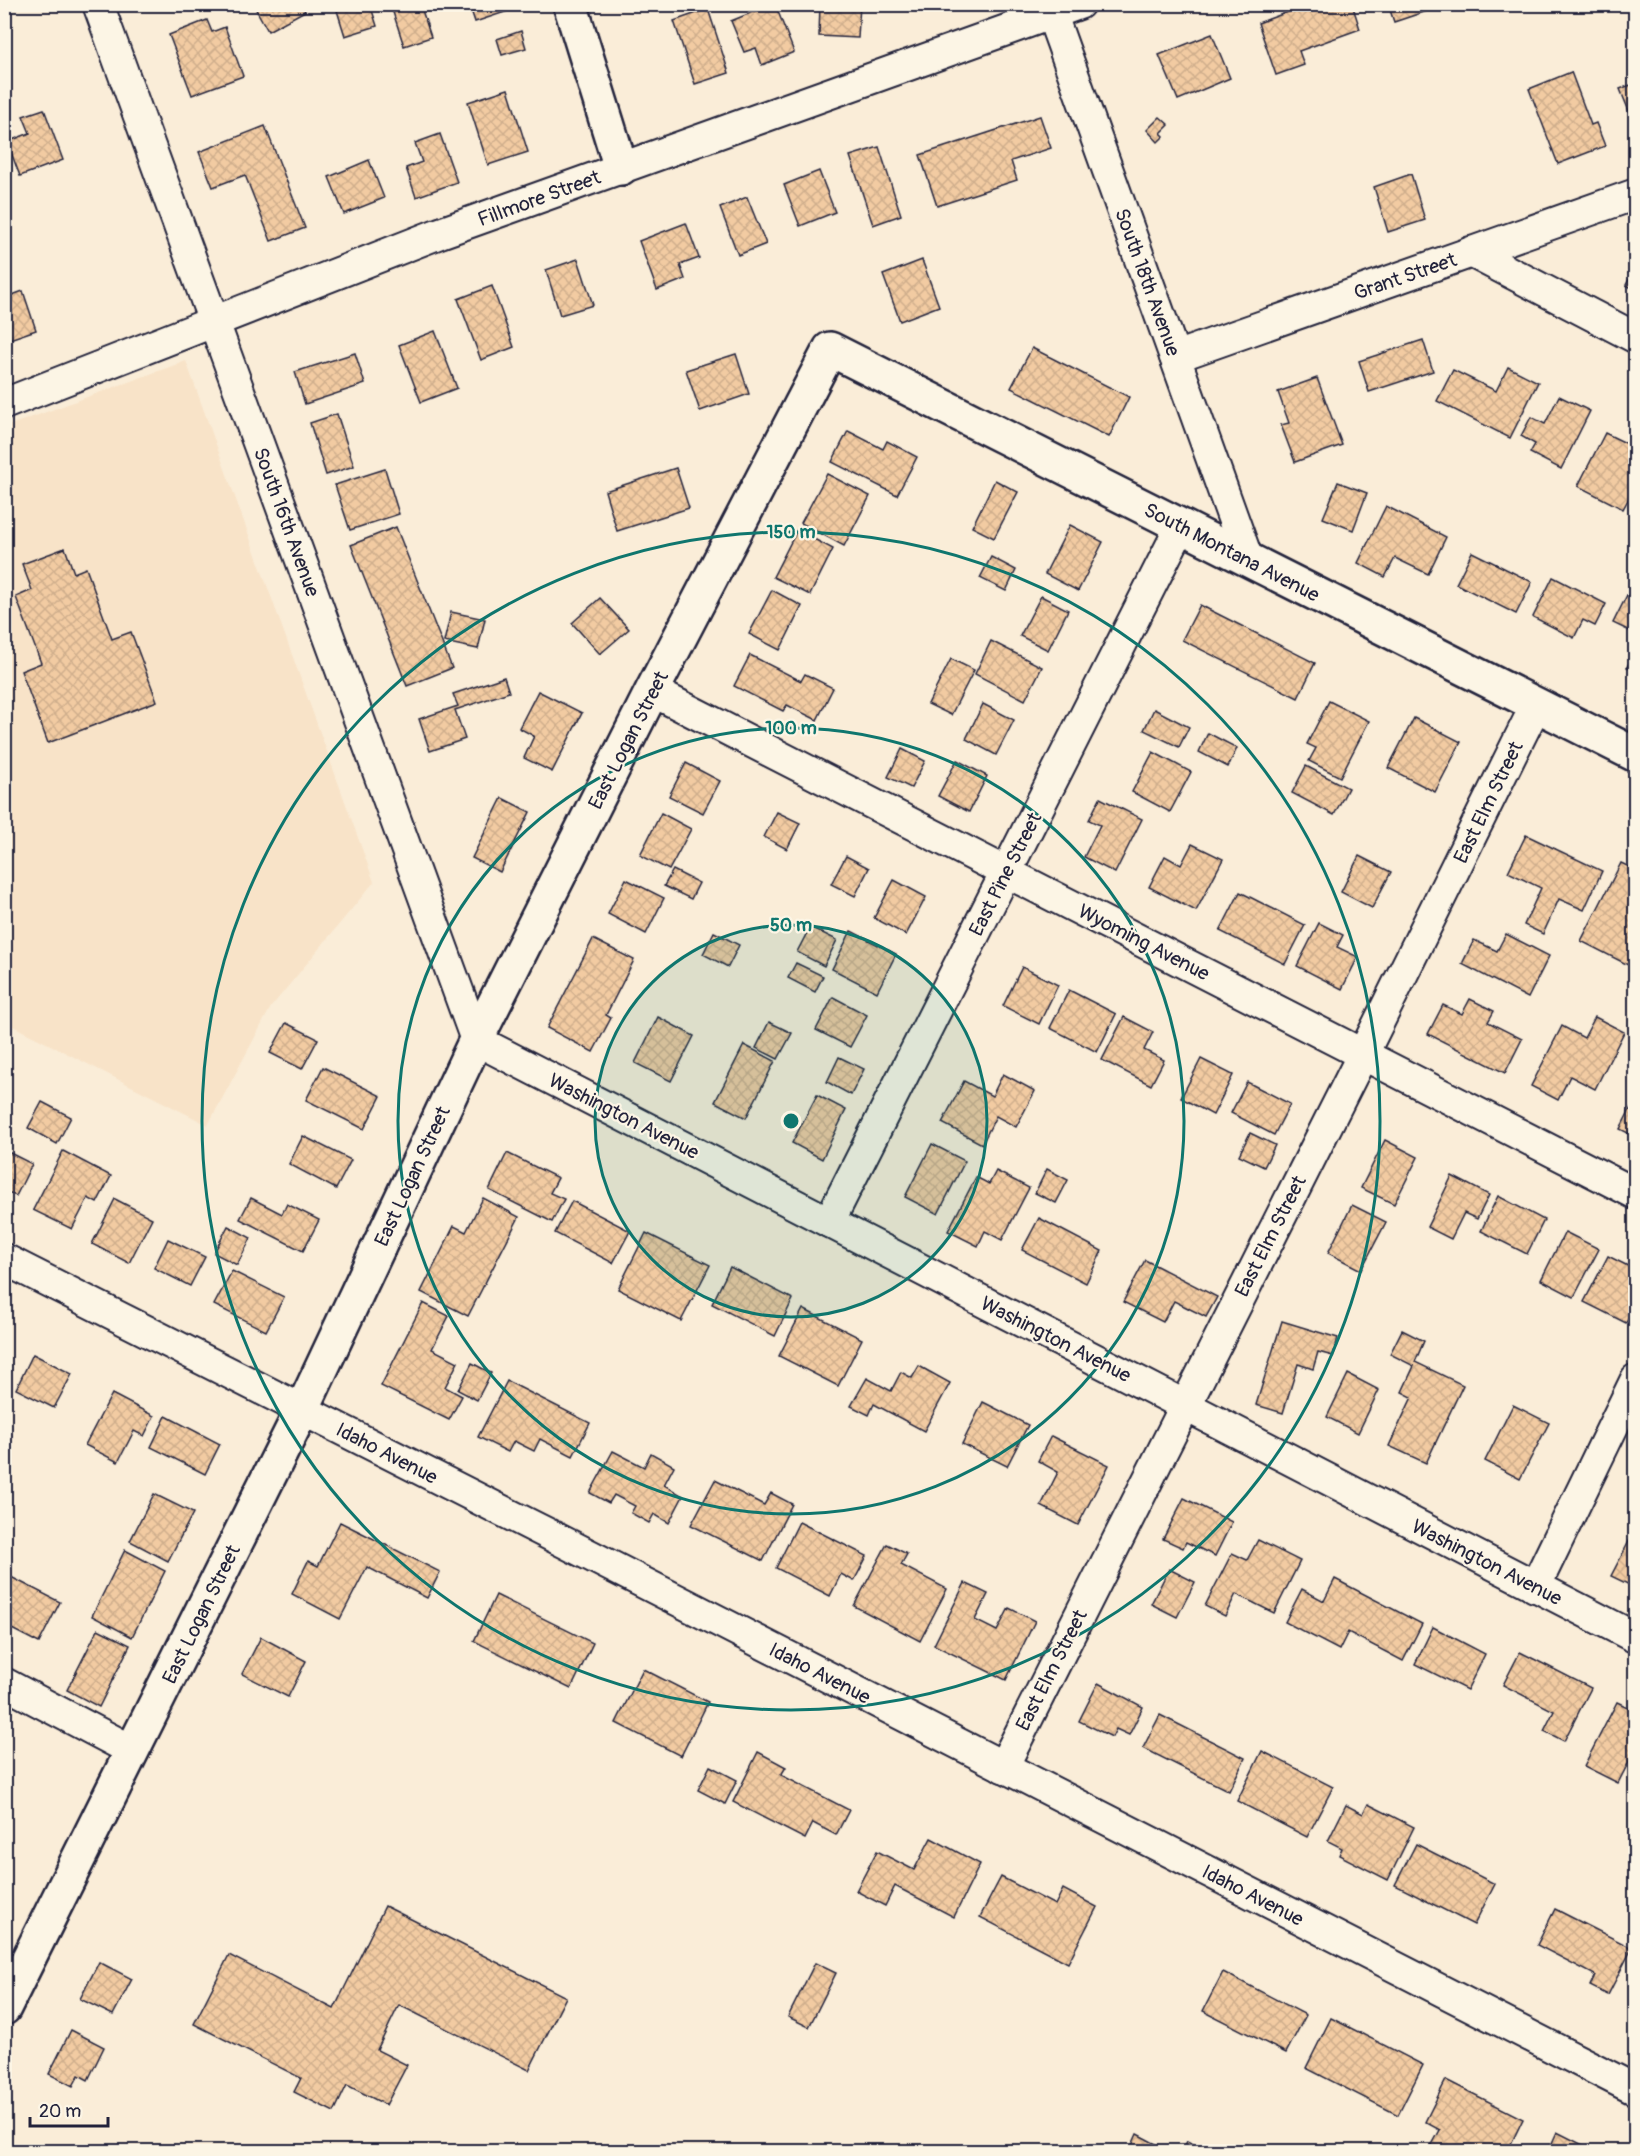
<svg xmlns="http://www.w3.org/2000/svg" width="1640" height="2156" viewBox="0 0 1640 2156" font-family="Pangolin,sans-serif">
<defs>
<pattern id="building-cross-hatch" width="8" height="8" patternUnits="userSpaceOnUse" patternTransform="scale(1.5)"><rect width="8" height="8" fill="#f2cba2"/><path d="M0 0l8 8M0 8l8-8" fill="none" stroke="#cfae8c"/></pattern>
</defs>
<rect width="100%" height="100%" fill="#faedd8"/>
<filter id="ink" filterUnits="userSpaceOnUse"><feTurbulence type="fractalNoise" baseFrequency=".0167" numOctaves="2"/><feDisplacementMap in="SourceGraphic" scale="12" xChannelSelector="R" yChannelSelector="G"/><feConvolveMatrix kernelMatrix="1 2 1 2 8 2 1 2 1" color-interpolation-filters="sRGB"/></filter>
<g filter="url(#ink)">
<path fill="#f8e3c8" d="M186 361 374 882 271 1007 208 1125 5 1022V427Z"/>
<g fill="url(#building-cross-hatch)" stroke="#22223b" stroke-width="1.5">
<path d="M253 4H301L305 11 268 31Z"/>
<path d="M335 4H370L377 26 345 36Z"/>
<path d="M394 4H420L431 37 404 46 391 6Z"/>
<path d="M469 4H513L514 9 475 22Z"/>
<path d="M773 4H775L794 52 762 65 756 48 744 52 731 21Z"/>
<path d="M820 4H860L858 38 819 36Z"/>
<path d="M1310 4H1352L1360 29 1299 51 1304 65 1276 75 1258 23Z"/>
<path d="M1388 4H1441L1442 6 1394 22Z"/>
<path d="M708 9 729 73 695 84 674 21Z"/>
<path d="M207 20 212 32 225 27 243 76 192 95 169 35Z"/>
<path d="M521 31 526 48 502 55 497 39Z"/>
<path d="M1212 34 1230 78 1178 100 1159 55Z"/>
<path d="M1571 72 1591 125 1596 123 1605 146 1558 164 1529 89Z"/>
<path d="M1636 83V126H1635L1620 89Z"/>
<path d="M508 89 528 152 488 165 468 102Z"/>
<path d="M44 109 63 160 20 176 7 142 30 133 23 116Z"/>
<path d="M1040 116 1051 148 1011 161 1017 180 937 206 920 155Z"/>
<path d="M1160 117 1169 125 1161 133 1164 136 1158 142 1147 130Z"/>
<path d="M265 126 305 228 271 241 245 175 213 187 199 152Z"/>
<path d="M440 134 457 182 416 197 406 168 422 162 415 143Z"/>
<path d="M879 147 901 215 873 225 850 156Z"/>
<path d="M369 160 384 198 344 214 329 177Z"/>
<path d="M819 171 835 212 800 226 784 185Z"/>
<path d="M1411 174 1425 220 1388 232 1374 187Z"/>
<path d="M747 197 766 244 738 255 720 208Z"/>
<path d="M686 223 699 258 680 265 685 279 657 290 639 241Z"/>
<path d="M578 259 593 305 560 315 546 270Z"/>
<path d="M922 260 939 306 900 321 883 275Z"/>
<path d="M1636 267V290L1626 285Z"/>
<path d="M492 286 514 347 481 360 458 299Z"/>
<path d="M23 291 36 330 4 341V298Z"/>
<path d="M435 331 457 388 421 402 399 345Z"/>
<path d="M1423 340 1433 371 1369 392 1359 361Z"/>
<path d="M1032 348 1129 397 1109 437 1011 388Z"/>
<path d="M355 353 365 384 305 404 295 372Z"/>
<path d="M736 354 749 394 700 411 686 370Z"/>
<path d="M1508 367 1538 382 1510 438 1437 401 1453 370 1496 391Z"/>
<path d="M1317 378 1342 445 1295 462 1281 425 1289 423 1278 392Z"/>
<path d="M1559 396 1590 411 1561 469 1530 453 1535 444 1521 436 1531 417 1545 424Z"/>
<path d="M337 414 354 466 326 475 310 423Z"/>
<path d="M848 431 883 449 887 441 917 457 897 495 832 462Z"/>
<path d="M1605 433 1636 448V485L1623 509 1578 486Z"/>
<path d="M676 468 689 508 617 531 605 491Z"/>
<path d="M385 469 399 514 350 530 335 485Z"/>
<path d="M827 474 870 496 844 546 801 523Z"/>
<path d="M995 480 1018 492 994 538 972 527Z"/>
<path d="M1338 482 1367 493 1353 530 1323 518Z"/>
<path d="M1386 506 1446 537 1428 574 1395 558 1385 577 1358 563Z"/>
<path d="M1070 525 1103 542 1078 591 1045 574Z"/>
<path d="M396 527 452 668 407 686 351 545Z"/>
<path d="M797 530 833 549 810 595 773 577Z"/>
<path d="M65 548 74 573 86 568 112 639 131 632 157 701 48 743 21 671 41 663 16 597 32 590 22 564Z"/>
<path d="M1472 552 1532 582 1516 614 1456 584Z"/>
<path d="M991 557 1016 570 1006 591 980 578Z"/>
<path d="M1553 577 1606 604 1595 626 1583 620 1574 638 1533 617Z"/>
<path d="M772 590 802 606 780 650 749 634Z"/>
<path d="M1627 595 1636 600V634L1613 623Z"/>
<path d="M1041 596 1068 610 1048 650 1020 636Z"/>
<path d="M600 598 629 629 600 654 572 623Z"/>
<path d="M1200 605 1315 663 1298 698 1182 640Z"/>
<path d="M451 612 485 619 478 649 444 642Z"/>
<path d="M991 641 1042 667 1025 700 975 674Z"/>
<path d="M1636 649V671L1627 667Z"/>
<path d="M750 655 801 681 805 674 833 688 817 720 787 705 783 711 734 686Z"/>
<path d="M951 659 974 670 951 715 928 704Z"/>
<path d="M504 677 509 692 455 710 465 739 430 751 419 719 458 706 453 694Z"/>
<path d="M538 691 582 713 552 772 524 758 534 736 519 728Z"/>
<path d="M1329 701 1369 721 1340 777 1309 761 1316 748 1307 744Z"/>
<path d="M983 704 1014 720 996 755 966 739Z"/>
<path d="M1154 709 1189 727 1179 747 1144 730Z"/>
<path d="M1414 718 1461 742 1435 792 1388 768Z"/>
<path d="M1208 733 1237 748 1228 767 1199 752Z"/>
<path d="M902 749 925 761 911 788 888 777Z"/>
<path d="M1153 752 1191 772 1170 812 1132 792Z"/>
<path d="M957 760 987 776 969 812 938 796Z"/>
<path d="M686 763 720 781 703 813 669 796Z"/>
<path d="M1306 766 1348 788 1334 815 1292 793Z"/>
<path d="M502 798 530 812 500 872 472 858Z"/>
<path d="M1100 798 1142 819 1115 873 1084 857 1100 825 1089 820Z"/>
<path d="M777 812 800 823 787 849 764 837Z"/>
<path d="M661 813 691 829 669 870 640 855Z"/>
<path d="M1526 835 1602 871 1584 910 1559 899 1543 934 1524 925 1541 888 1508 872Z"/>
<path d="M1192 844 1223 859 1196 911 1149 887 1165 856 1181 865Z"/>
<path d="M846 856 869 868 855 896 831 884Z"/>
<path d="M1359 856 1391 872 1372 908 1341 892Z"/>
<path d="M1621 863 1636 870V969L1581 941Z"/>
<path d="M673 870 699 883 691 899 664 886Z"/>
<path d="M626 879 664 898 646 934 608 914Z"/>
<path d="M894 880 926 897 906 935 874 918Z"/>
<path d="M1240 892 1305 925 1285 964 1220 931Z"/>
<path d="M1319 923 1343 935 1337 947 1358 957 1342 989 1297 966Z"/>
<path d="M810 927 837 940 824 966 797 952Z"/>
<path d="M851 931 896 954 877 992 832 969Z"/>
<path d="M714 932 739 945 728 967 703 954Z"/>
<path d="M1506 934 1549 956 1528 998 1462 964 1474 940 1497 951Z"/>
<path d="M593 939 634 960 606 1015 611 1018 593 1052 547 1028Z"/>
<path d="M796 963 823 976 815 992 788 978Z"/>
<path d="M1022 967 1058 985 1039 1024 1003 1006Z"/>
<path d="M1069 990 1116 1014 1097 1052 1050 1028Z"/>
<path d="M833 997 867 1015 850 1047 816 1030Z"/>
<path d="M1470 999 1494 1011 1488 1022 1522 1039 1505 1073 1428 1034 1443 1005 1462 1014Z"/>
<path d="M658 1017 694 1036 671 1081 635 1063Z"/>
<path d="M1124 1017 1153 1032 1144 1050 1164 1060 1151 1085 1102 1060Z"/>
<path d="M1595 1017 1624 1032 1595 1089 1570 1076 1558 1100 1531 1086 1562 1026 1584 1038Z"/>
<path d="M769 1022 792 1033 778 1059 756 1048Z"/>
<path d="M286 1023 318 1039 302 1069 270 1053Z"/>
<path d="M744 1045 775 1061 746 1118 715 1102Z"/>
<path d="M839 1057 864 1069 851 1095 827 1082Z"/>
<path d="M1201 1059 1233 1075 1213 1115 1181 1098Z"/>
<path d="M323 1067 381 1096 364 1129 306 1100Z"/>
<path d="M1003 1074 1035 1091 1016 1127 996 1116 982 1144 942 1123 964 1081 992 1096Z"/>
<path d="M1247 1082 1290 1104 1274 1135 1231 1113Z"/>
<path d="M817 1095 846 1110 822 1159 792 1143Z"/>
<path d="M1636 1098V1137L1620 1129Z"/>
<path d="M42 1102 71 1117 57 1144 28 1128Z"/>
<path d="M1250 1133 1275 1145 1264 1167 1239 1155Z"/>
<path d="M303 1136 351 1160 336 1189 289 1164Z"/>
<path d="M1385 1140 1418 1157 1394 1204 1361 1188Z"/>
<path d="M932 1144 965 1161 938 1214 905 1197Z"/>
<path d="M4 1150 32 1164 16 1196 4 1190Z"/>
<path d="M63 1151 111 1176 97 1203 88 1198 72 1229 33 1210Z"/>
<path d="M507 1153 558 1178 550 1193 564 1199 552 1222 489 1190Z"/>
<path d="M1047 1169 1068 1180 1056 1203 1035 1193Z"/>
<path d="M996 1171 1029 1188 1002 1240 985 1231 978 1246 948 1231 976 1177 989 1184Z"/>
<path d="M1452 1176 1489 1195 1477 1219 1464 1213 1451 1239 1427 1227Z"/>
<path d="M1498 1196 1544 1220 1527 1254 1481 1231Z"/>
<path d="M251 1198 282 1214 287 1204 319 1220 303 1251 240 1219Z"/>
<path d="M483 1198 519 1217 468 1316 421 1292 454 1226 466 1232Z"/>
<path d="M115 1199 152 1218 129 1263 92 1244Z"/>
<path d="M572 1201 630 1231 613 1263 555 1233Z"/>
<path d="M1352 1205 1386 1222 1361 1270 1328 1253Z"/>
<path d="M1039 1218 1102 1251 1086 1283 1022 1250Z"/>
<path d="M228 1226 251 1238 237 1265 214 1253Z"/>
<path d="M1565 1232 1599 1249 1574 1297 1541 1280Z"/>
<path d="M646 1233 710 1265 681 1321 618 1289Z"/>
<path d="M168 1239 205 1257 190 1286 154 1268Z"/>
<path d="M1608 1256 1636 1270V1304L1626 1323 1584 1302Z"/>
<path d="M1145 1260 1217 1297 1206 1317 1174 1301 1163 1322 1123 1302Z"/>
<path d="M730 1267 793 1299 775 1336 712 1304Z"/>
<path d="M232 1271 284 1297 266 1331 214 1305Z"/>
<path d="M423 1303 449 1316 432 1349 458 1362 445 1387 462 1396 449 1420 381 1386Z"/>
<path d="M803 1309 862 1339 838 1386 779 1356Z"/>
<path d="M1282 1321 1338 1338 1333 1356 1318 1352 1313 1369 1298 1364 1283 1413 1256 1405Z"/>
<path d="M1402 1330 1424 1341 1415 1362 1463 1385 1426 1463 1389 1446 1412 1397 1402 1392 1414 1366 1390 1354Z"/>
<path d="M33 1354 72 1374 54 1408 16 1389Z"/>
<path d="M472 1363 491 1373 477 1400 458 1390Z"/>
<path d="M919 1366 950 1383 924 1431 874 1404 869 1415 851 1406 867 1378 891 1391 901 1372 912 1378Z"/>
<path d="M1348 1374 1379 1390 1358 1433 1327 1417Z"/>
<path d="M507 1381 590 1423 573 1456 540 1439 534 1451 514 1441 508 1452 478 1437Z"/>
<path d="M112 1394 154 1416 144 1436 134 1431 118 1462 85 1445Z"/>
<path d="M983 1402 1028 1425 1007 1466 962 1444Z"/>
<path d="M1513 1405 1549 1423 1520 1479 1485 1461Z"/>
<path d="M166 1416 220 1444 205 1474 151 1447Z"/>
<path d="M1051 1436 1109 1465 1078 1525 1041 1506 1058 1472 1038 1461Z"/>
<path d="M613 1451 644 1467 651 1453 674 1466 664 1485 683 1496 669 1523 654 1514 649 1523 631 1513 635 1506 614 1495 609 1503 590 1493Z"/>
<path d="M715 1480 764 1505 771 1493 792 1504 763 1561 691 1525Z"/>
<path d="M154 1494 193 1513 168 1561 130 1541Z"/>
<path d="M1184 1498 1232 1522 1215 1556 1186 1542 1183 1548 1163 1539Z"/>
<path d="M340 1522 440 1572 427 1598 367 1567 340 1619 292 1594 308 1561 318 1566Z"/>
<path d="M799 1522 867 1556 854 1581 841 1574 830 1596 776 1568Z"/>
<path d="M1636 1528V1588L1611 1576Z"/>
<path d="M1258 1540 1300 1561 1274 1613 1236 1594 1225 1616 1205 1606 1232 1553 1247 1560Z"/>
<path d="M887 1544 907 1554 901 1565 947 1589 920 1641 854 1606Z"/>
<path d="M125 1550 165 1571 132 1637 92 1616Z"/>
<path d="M1169 1569 1195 1582 1177 1617 1151 1604Z"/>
<path d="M5 1574 60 1602 39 1643 4 1625Z"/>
<path d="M1335 1579 1422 1624 1403 1661 1348 1632 1339 1650 1285 1622 1302 1589 1324 1601Z"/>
<path d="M965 1583 988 1594 975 1620 997 1631 1009 1608 1035 1621 1006 1680 934 1645Z"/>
<path d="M496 1595 593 1643 571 1689 474 1641Z"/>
<path d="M1433 1627 1485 1654 1467 1690 1415 1664Z"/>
<path d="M98 1629 130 1645 99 1707 67 1690Z"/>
<path d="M261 1637 306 1661 288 1697 242 1674Z"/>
<path d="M1520 1652 1591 1688 1564 1741 1544 1731 1554 1711 1503 1685Z"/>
<path d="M643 1669 708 1702 681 1756 616 1723Z"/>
<path d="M1098 1683 1143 1707 1129 1735 1116 1729 1112 1737 1079 1721Z"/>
<path d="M1617 1702 1636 1711V1748L1618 1783 1584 1766Z"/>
<path d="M1160 1715 1245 1758 1229 1791 1143 1748Z"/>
<path d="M1262 1751 1333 1787 1307 1837 1237 1801Z"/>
<path d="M758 1752 786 1767 781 1775 849 1810 836 1835 813 1823 805 1839 733 1802Z"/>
<path d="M710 1766 737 1780 725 1804 698 1790Z"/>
<path d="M1368 1804 1414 1827 1388 1880 1339 1855 1342 1848 1328 1841 1346 1805 1363 1814Z"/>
<path d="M931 1838 980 1864 954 1917 895 1886 885 1906 856 1891 877 1851 914 1870Z"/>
<path d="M1416 1844 1495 1884 1474 1925 1395 1885Z"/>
<path d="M1001 1877 1055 1905 1063 1889 1097 1907 1068 1963 980 1917Z"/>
<path d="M385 1906 566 1997 529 2070 399 2005 377 2050 407 2065 386 2105 347 2085 334 2112 294 2092 301 2078 194 2024 229 1955 334 2009Z"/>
<path d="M1555 1909 1632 1948 1608 1995 1590 1986 1595 1975 1537 1945Z"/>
<path d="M99 1962 132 1979 113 2015 80 1999Z"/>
<path d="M815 1963 836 1973 809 2027 788 2017Z"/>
<path d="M1223 1972 1306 2015 1286 2053 1203 2011Z"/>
<path d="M1331 2018 1423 2065 1398 2115 1306 2068Z"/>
<path d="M71 2030 104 2047 88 2080 79 2075 73 2086 49 2074Z"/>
<path d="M1446 2080 1523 2119 1507 2152H1428L1440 2130 1425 2122Z"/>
<path d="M1557 2132 1583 2145 1580 2152H1548Z"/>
<path d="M1137 2134 1171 2152H1129Z"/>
<path d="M1187 2141 1209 2152H1182Z"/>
</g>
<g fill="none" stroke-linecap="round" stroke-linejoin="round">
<g stroke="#22223b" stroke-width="34">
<g id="street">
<path d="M98 4 476 1040 1636 1638"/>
<path d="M1048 4 1248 560"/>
<path d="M1471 252 1636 338"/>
<path d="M1175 357 1636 194"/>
<path d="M4 404 440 233 1079 4"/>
<path d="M652 691 1636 1194"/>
<path d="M829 1222 1181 526"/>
<path d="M4 1259 558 1539 1636 2090"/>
<path d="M1535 1587 1636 1379"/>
<path d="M4 1683 133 1751"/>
<path d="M1003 1767 1363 1054 1536 705"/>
</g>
</g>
<g stroke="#22223b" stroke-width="38">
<g id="secondary">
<path d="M570 4 621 168"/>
<path d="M4 2008 302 1410 476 1040 652 691 830 349 1636 755"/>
</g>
</g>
<use href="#street" stroke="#fcf5e5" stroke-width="30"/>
<use href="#secondary" stroke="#fcf5e5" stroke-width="33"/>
</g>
</g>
<circle cx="791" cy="1121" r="196" fill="#0f766e" fill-opacity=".12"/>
<g fill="none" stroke="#0f766e" stroke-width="3">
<circle cx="791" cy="1121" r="196"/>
<circle cx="791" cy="1121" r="393"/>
<circle cx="791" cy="1121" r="589"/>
</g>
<g text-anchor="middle" stroke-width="4.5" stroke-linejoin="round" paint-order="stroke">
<g font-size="20" fill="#22223b" stroke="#fcf5e5">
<text transform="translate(539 198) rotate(-20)" y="7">Fillmore Street</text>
<text transform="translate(1405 276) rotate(-19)" y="7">Grant Street</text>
<text transform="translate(1148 282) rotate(70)" y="7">South 18th Avenue</text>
<text transform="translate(287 522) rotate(70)" y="7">South 16th Avenue</text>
<text transform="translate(1232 552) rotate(27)" y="7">South Montana Avenue</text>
<text transform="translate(628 740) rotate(-63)" y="7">East Logan Street</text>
<text transform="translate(1488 802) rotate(-64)" y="7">East Elm Street</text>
<text transform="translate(1005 874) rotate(-63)" y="7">East Pine Street</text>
<text transform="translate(1144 942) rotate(27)" y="7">Wyoming Avenue</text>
<text transform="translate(624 1116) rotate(27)" y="7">Washington Avenue</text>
<text transform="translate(412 1176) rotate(-65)" y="7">East Logan Street</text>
<text transform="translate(1270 1236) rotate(-63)" y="7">East Elm Street</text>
<text transform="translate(1056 1339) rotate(27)" y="7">Washington Avenue</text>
<text transform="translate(387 1453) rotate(27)" y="7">Idaho Avenue</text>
<text transform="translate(1487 1562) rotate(27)" y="7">Washington Avenue</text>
<text transform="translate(201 1614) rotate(-64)" y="7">East Logan Street</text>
<text transform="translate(1051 1670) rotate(-63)" y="7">East Elm Street</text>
<text transform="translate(820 1673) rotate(27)" y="7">Idaho Avenue</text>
<text transform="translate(1253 1895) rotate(27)" y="7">Idaho Avenue</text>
</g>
</g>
<circle cx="791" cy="1121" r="9" fill="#0f766e" stroke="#fcf5e5" stroke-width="3"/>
<g font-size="18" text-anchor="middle" font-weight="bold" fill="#0f766e" stroke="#fcf5e5" stroke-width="4.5" stroke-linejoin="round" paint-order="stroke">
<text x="791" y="538">150 m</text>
<text x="791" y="734">100 m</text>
<text x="791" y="931">50 m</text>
</g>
<rect width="1640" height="2156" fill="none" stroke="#fcf5e5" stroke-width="24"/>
<rect x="12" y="12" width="1616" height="2132" fill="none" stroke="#22223b" stroke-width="2" filter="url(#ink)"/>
<path d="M30 2117v9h78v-9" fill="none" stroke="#22223b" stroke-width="3"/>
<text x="39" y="2117" font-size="18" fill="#22223b" stroke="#fcf5e5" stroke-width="4.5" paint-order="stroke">20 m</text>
</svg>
